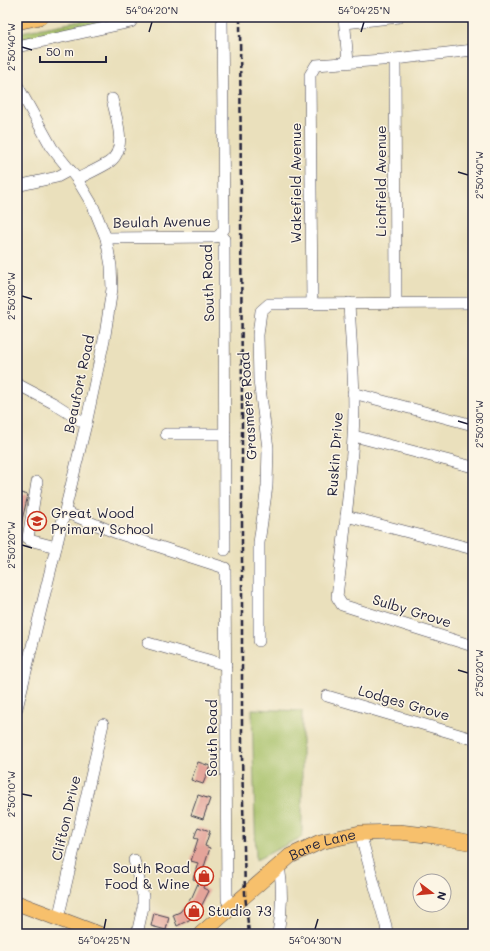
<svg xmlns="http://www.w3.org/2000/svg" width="490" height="951" viewBox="0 0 490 951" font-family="Mali,sans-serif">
<rect width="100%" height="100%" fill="#fcf5e5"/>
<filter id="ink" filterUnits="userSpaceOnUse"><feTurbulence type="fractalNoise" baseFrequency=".025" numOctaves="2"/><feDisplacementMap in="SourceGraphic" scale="8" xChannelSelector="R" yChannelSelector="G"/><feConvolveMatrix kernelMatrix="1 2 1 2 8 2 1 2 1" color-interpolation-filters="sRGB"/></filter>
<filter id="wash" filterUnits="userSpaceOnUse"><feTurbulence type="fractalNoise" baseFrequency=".012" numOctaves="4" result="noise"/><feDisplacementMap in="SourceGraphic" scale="16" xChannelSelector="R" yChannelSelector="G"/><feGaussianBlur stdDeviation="0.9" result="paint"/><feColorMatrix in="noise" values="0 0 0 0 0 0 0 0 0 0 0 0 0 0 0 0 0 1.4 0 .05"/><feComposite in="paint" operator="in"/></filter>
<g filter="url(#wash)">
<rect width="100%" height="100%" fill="#eae0bc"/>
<g fill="#a6c067" stroke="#647151">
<path d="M103 17H136L17 42 21 32Z"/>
<path d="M252 709 302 711V837L256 860Z"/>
</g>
<g id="blocks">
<g fill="#e4a49a">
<path d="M17 492 28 495 20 528H17Z"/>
<path d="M198 762 210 766 203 784 191 780Z"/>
<path d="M198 795 210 799 203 819 191 815Z"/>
<path d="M198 827 210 831 205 846 210 848 203 870 208 871 203 888 209 891 202 905 189 920 177 926 173 915 180 912 192 897 199 881 193 879 198 863 191 861 198 839 194 838Z"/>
<path d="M154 913 169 917 166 930 151 926Z"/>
</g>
</g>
</g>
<g filter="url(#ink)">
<use href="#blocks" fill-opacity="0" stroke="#403e4e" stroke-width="1"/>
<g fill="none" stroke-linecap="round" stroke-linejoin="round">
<g stroke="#403e4e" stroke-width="12">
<g id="minor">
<path d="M222 17 224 229 219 236 224 239 225 550"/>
<path d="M344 17 348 62"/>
<path d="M345 23 399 17"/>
<path d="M17 47 131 22"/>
<path d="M395 59 396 304"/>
<path d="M17 85 52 148 77 179 93 206 106 238 111 266 112 289 105 335 86 424 17 708"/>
<path d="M77 179C87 174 98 169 108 163 129 150 116 118 112 99"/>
<path d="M17 186 57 177 70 170"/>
<path d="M106 238 215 237 219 236"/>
<path d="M312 303 310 75 316 65 395 59 473 50"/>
<path d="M349 303C351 347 356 393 353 437 350 491 343 544 337 597L342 605 473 646"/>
<path d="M17 384 53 403 86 424"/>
<path d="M353 393 473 425"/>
<path d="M166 434H225"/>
<path d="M354 436 473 467"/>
<path d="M37 482 28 538 29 540 56 547"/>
<path d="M65 512 114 532 225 568 227 900 231 908"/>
<path d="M346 516 473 549"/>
<path d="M259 641V543L267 486 268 448 259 381 258 335 261 311 269 304 473 303"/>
<path d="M148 643 226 665"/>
<path d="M327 696 473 739"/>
<path d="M360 833 386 926 387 933"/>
<path d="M134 860 143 896V907L137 934"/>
<path d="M58 919 103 724"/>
<path d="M278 934C282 911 283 888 279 865"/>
</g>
</g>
<g stroke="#403e4e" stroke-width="16">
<g id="major">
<path d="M17 22 40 17"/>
<path d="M17 903 99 934"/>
<path id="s1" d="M201 934 290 856 320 842 360 833 399 832 435 836 473 843"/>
</g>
</g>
<use href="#minor" stroke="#fff" stroke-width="11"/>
<use href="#major" stroke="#f7c06c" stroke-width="15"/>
<path stroke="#22223b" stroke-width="2.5" stroke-dasharray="6 3" stroke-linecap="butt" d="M240 17 242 408V755L245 894 249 934"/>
</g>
</g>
<path fill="none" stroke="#22223b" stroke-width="1.5" d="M149 32 152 22M361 32 364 22M22 47 32 50M458 172 468 175M22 296 32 299M458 421 468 424M22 545 32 548M458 670 468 673M22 794 32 796M104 929 106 919M315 929 318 919"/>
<defs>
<g id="school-ring" transform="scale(1)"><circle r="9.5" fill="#fcf5e5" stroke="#c8321e" stroke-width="1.5"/><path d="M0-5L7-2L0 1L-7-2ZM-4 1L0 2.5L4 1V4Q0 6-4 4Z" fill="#c8321e"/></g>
<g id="shop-ring" transform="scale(1)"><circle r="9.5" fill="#fcf5e5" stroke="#c8321e" stroke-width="1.5"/><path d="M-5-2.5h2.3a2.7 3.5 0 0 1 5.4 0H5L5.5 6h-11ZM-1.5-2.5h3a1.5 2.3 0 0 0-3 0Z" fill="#c8321e"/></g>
</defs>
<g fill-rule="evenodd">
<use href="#school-ring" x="37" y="521"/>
<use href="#shop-ring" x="204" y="876"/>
<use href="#shop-ring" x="194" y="911"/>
</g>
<g text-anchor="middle" stroke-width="3" stroke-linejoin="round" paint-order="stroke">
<g font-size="14" fill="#22223b" stroke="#fcf5e5">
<text transform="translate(381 181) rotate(-90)" y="5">Lichfield Avenue</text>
<text transform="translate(296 183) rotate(-90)" y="5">Wakefield Avenue</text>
<text transform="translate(162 222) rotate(-1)" y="5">Beulah Avenue</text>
<text transform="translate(208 283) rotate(-92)" y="5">South Road</text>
<text transform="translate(79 384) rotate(-78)" y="5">Beaufort Road</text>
<text transform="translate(248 406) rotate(-94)" y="5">Grasmere Road</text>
<text transform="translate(335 454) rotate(-86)" y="5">Ruskin Drive</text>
<text transform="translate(412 611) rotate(17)" y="5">Sulby Grove</text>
<text transform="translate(404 703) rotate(16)" y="5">Lodges Grove</text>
<text transform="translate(212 738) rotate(-90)" y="5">South Road</text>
<text transform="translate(66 818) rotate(-77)" y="5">Clifton Drive</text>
<text dy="5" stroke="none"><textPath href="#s1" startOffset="153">Bare Lane</textPath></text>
</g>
<g font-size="14" fill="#22223b" stroke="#fcf5e5" text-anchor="start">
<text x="51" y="518">Great Wood<tspan x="51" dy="16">Primary School</tspan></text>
<text x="190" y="873" text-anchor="end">South Road<tspan x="190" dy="16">Food &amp; Wine</tspan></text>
<text x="208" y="916">Studio 73</text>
</g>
</g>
<rect width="490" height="951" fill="none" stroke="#fcf5e5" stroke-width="44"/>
<g transform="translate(432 893) rotate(106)"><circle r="19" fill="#fcf5e5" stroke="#a5a1a1"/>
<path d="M0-3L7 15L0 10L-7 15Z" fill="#c8321e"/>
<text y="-6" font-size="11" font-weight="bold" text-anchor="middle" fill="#22223b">N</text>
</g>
<path d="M40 56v6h66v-6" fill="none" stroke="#22223b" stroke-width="2"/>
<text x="46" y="56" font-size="12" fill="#22223b" stroke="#fcf5e5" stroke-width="3" paint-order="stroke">50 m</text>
<rect x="22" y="22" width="446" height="907" fill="none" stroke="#22223b" stroke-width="1.5"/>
<g font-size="10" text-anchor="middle" fill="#22223b">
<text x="152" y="14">54°04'20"N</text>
<text x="364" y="14">54°04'25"N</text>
<text transform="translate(11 47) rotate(-90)" y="4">2°50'40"W</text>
<text transform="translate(479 175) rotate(-90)" y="4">2°50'40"W</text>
<text transform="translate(11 296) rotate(-90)" y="4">2°50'30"W</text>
<text transform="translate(479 424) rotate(-90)" y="4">2°50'30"W</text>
<text transform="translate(11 545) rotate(-90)" y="4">2°50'20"W</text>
<text transform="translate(479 673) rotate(-90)" y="4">2°50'20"W</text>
<text transform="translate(11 794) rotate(-90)" y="4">2°50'10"W</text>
<text x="104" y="944">54°04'25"N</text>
<text x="315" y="944">54°04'30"N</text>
</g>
</svg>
